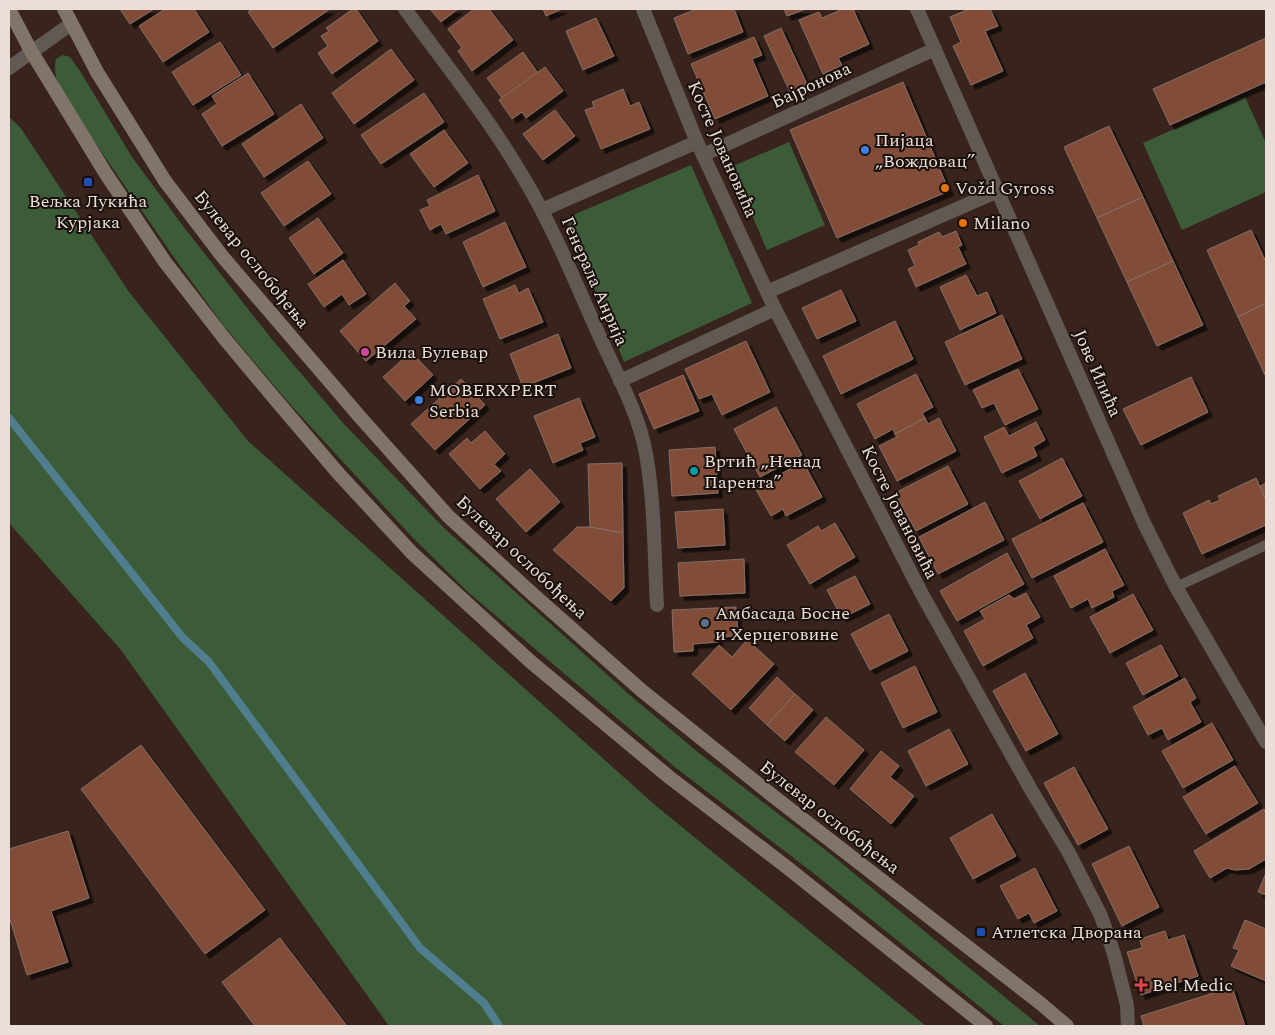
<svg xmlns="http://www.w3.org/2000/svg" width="1275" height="1035" viewBox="0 0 1275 1035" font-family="Spectral,serif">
<defs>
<filter id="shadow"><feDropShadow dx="4.5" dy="4.5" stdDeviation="0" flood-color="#0009"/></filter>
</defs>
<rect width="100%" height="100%" fill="#38241c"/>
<g fill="#3c5b38">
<path d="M63 55 70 57 80 71 132 157 183 226 270 337 344 424 444 528 632 697 699 753 828 852 1040 1026H1004L812 872 676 768 469 593 413 538 288 402 224 326 173 256 67 102C60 88 52 74 56 59Z"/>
<path d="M1245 97 1266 143V192L1182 230 1143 143Z"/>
<path d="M9 117 20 127 129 292 248 441 655 805 926 1026H389L121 650 9 523Z"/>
<path d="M789 142 825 225 767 250 731 167Z"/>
<path d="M691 165 752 303 624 362 566 218Z"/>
</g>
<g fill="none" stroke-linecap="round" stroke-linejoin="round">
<path stroke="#507e8f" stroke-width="8" d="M9 418 183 638 209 662 420 948 484 1003 499 1026"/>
</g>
<g fill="#824d38" stroke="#866e65" filter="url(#shadow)">
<path d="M120 9H154L130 24Z"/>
<path d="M165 9H194L209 32 163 62 139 26Z"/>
<path d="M253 9H330L273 48 248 12Z"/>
<path d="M353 9H356L378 41 332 74 318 53 328 46 321 36 329 31 326 28Z"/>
<path d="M430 9H458L441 22Z"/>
<path d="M474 9H489L513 40 472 71 458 51 462 48 448 29Z"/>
<path d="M543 9H562L546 16Z"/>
<path d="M697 9H734L743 32 688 54 674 18Z"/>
<path d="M784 9H806L787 16Z"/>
<path d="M843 9H853L869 44 838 58 842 65 823 74 799 20 819 12 822 18Z"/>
<path d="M969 9H990L998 26 985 31 1003 71 971 85 953 46 961 42 950 17Z"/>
<path d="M596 18 614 56 583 70 566 31Z"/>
<path d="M781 28 807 84 790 92 764 36Z"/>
<path d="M754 37 762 55 752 59 768 96 715 119 691 64Z"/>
<path d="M1266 38V82L1170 125 1153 89Z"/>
<path d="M220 42 241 75 193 105 172 72Z"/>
<path d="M391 49 414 80 354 124 332 93Z"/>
<path d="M523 52 538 73 502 98 487 78Z"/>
<path d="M545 67 563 91 526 118 522 112 512 119 499 100Z"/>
<path d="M248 73 274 114 222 146 202 114 217 104 212 96Z"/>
<path d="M903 82 949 191 837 238 790 130Z"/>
<path d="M623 89 630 106 639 102 650 129 601 149 585 110 594 107 592 102Z"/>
<path d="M424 93 444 122 381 164 361 135Z"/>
<path d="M301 104 323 138 264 177 242 144Z"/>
<path d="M555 110 575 136 543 160 523 134Z"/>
<path d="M1109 126 1143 197 1097 218 1064 147Z"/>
<path d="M444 130 468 163 434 187 410 154Z"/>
<path d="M308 161 331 194 284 226 261 193Z"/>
<path d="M478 175 495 211 446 234 441 224 430 230 420 210 430 206 427 200Z"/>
<path d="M1143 197 1173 261 1127 282 1097 218Z"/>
<path d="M318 218 343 253 314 274 289 238Z"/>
<path d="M505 222 526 267 483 287 463 242Z"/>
<path d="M1251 230 1266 262V303L1238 317 1207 250Z"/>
<path d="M956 231 962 245 958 247 966 264 916 287 908 269 915 266 908 250 919 245 918 242 939 232 942 237Z"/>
<path d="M343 260 366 294 349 305 342 294 324 307 308 284Z"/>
<path d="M1173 261 1203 325 1157 346 1127 282Z"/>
<path d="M966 275 977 296 987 292 996 313 960 330 940 287Z"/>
<path d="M395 283 410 301 404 306 416 319 366 361 340 331Z"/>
<path d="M515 285 519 293 528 288 543 322 500 339 483 299Z"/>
<path d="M841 290 856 321 817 339 802 308Z"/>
<path d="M1266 303V377L1238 317Z"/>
<path d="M1002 315 1022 359 965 385 945 342Z"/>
<path d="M895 321 913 359 841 394 823 356Z"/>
<path d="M558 334 571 368 523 387 510 354Z"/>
<path d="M746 341 770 392 722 415 712 394 699 399 685 369Z"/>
<path d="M411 352 433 375 405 401 383 377Z"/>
<path d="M1018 369 1038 409 1005 425 994 403 982 408 973 390Z"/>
<path d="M916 374 933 407 922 413 925 418 895 434 893 429 875 439 857 404Z"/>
<path d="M683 375 699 411 654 429 639 394Z"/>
<path d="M1191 377 1208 412 1141 445 1123 409Z"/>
<path d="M461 379 485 405 435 450 411 424Z"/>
<path d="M579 398 595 437 580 443 583 450 553 463 534 416Z"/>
<path d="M776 407 802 455 760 477 734 429Z"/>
<path d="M925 418 928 424 939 418 956 451 897 481 879 446 897 437 895 434Z"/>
<path d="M1036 422 1045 440 1033 447 1037 456 1002 473 984 437 1004 427 1009 436Z"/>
<path d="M485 431 505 454 494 464 501 471 480 489 449 454 467 438 471 443Z"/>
<path d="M715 447 718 493 672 496 669 450Z"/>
<path d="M1062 458 1082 496 1040 519 1019 481Z"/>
<path d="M803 462 822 497 786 516 783 509 771 516 755 488Z"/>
<path d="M622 463 623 533 590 527 588 464Z"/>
<path d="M948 466 968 504 916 531 895 493Z"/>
<path d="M530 469 560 502 526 532 496 499Z"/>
<path d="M1256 478 1266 500V525L1202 554 1183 513 1209 500 1211 504 1220 500 1218 496Z"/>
<path d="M1266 483V500L1260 486Z"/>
<path d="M985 502 1004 540 938 574 919 537Z"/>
<path d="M1083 503 1103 542 1032 578 1012 539Z"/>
<path d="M723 509 725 545 678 548 675 512Z"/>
<path d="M835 523 855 557 810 584 787 545 818 526 821 531Z"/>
<path d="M577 527H590L623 533 624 588 611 601 553 550Z"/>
<path d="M1105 549 1124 585 1112 591 1114 597 1092 608 1088 599 1071 608 1054 576Z"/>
<path d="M1007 553 1024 584 957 621 940 591Z"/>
<path d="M744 559 745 593 680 596 678 563Z"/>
<path d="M855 576 870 604 842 618 827 590Z"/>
<path d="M1026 593 1040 617 1026 625 1033 638 983 666 964 631 985 619 980 611 1009 595 1014 599Z"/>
<path d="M1133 594 1153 630 1110 653 1090 617Z"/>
<path d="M736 607 738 636 718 637V642L693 644V651L674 652 672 610Z"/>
<path d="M889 614 908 651 870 670 851 634Z"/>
<path d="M747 640 774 664 731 710 692 674 719 645 732 657Z"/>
<path d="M1161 645 1178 676 1143 695 1126 663Z"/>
<path d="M915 666 937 712 903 728 881 683Z"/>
<path d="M1025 673 1058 734 1026 751 993 691Z"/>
<path d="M777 677 795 694 767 725 749 708Z"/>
<path d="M1185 678 1196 698 1190 702 1201 722 1168 740 1162 728 1148 735 1133 707Z"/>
<path d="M795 694 813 710 785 741 767 725Z"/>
<path d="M826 717 864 750 834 785 795 752Z"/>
<path d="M1212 723 1233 760 1183 788 1162 751Z"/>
<path d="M949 729 968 764 926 786 908 751Z"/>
<path d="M141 745 265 910 205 954 81 789Z"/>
<path d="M881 751 899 766 890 777 914 796 891 824 850 789Z"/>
<path d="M1235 766 1258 803 1206 834 1183 797Z"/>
<path d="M1074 767 1108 829 1078 845 1044 783Z"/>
<path d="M1264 809 1266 814V859L1249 869 1235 870 1227 868 1210 878 1194 851Z"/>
<path d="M992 814 1016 856 973 879 950 838Z"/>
<path d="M68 831 89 898 51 911 68 962 27 975 9 916V849Z"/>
<path d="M1129 846 1159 907 1122 926 1092 864Z"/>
<path d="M1035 868 1057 911 1034 923 1029 913 1018 919 1000 886Z"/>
<path d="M1266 873V895L1258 892Z"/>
<path d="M1245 920 1266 929V981L1231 966 1239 950 1233 948Z"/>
<path d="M1165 931 1168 940 1184 935 1198 976 1141 995 1127 952 1142 948 1140 939Z"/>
<path d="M280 938 347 1026H255L222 982Z"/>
<path d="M1232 987 1245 1026H1144L1141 1016Z"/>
</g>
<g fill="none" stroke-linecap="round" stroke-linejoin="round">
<path stroke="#615953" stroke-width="10" d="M1176 587 1266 545"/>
<g stroke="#615953" stroke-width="14">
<path d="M405 9C446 65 491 121 526 182 555 231 576 284 599 335 616 373 639 413 646 454 655 504 654 555 657 605"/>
<path d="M643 9 697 142 775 309 923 596 1030 788 1069 853 1101 916 1114 954 1127 1005 1128 1026"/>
<path d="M917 9 1144 523 1176 587 1266 742"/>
<path d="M703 155 935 49"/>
<path d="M542 210 697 142"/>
<path d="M767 292 998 191"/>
<path d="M620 381 775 309"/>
</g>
<path stroke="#615953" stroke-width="14" d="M9 68 71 24"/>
<g stroke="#817469" stroke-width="14">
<path d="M9 9 31 51 67 110 106 174 165 262 224 338 275 399 338 473 412 553 531 662 669 777 784 865 986 1026"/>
<path d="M64 9 97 72 165 181 222 256 360 417 448 516 527 589 641 690 773 796 1040 1003 1067 1026"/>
</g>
</g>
<g fill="#3f7fe0" stroke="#19100c" stroke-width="2">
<circle cx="865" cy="150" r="5"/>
<circle cx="419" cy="400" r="5"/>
</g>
<g fill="#1a4fb4" stroke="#19100c" stroke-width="2">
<rect x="83" y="177" width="10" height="10" rx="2.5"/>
<rect x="976" y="927" width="10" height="10" rx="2.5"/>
</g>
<g fill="#e8710a" stroke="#19100c" stroke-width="2">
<circle cx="945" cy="188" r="5"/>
<circle cx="963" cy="223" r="5"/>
</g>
<circle fill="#d1479c" stroke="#19100c" stroke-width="2" cx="365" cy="352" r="5"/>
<circle fill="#0f9aa8" stroke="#19100c" stroke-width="2" cx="694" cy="471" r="5"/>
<circle fill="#5c6f8a" stroke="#19100c" stroke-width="2" cx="705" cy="623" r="5"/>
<path fill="#e0444e" stroke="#19100c" stroke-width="2" d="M1138.5 977.5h5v5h5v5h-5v5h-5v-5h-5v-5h5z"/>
<g text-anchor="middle" stroke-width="4" stroke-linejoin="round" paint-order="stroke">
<g font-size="18" fill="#ebddd8" stroke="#19100c">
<text transform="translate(811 85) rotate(-25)" y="6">Бајронова</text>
<text transform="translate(723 149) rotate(66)" y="6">Косте Јовановића</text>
<text transform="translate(252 259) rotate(51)" y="6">Булевар ослобођења</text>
<text transform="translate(595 281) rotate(66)" y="6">Генерала Анрија</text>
<text transform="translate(1098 373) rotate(66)" y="6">Јове Илића</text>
<text transform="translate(900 512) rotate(63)" y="6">Косте Јовановића</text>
<text transform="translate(522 557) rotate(43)" y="6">Булевар ослобођења</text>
<text transform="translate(830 817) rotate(38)" y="6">Булевар ослобођења</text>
</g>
<g font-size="18" fill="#ebddd8" stroke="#19100c" text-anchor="start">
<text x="875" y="146">Пијаца<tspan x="875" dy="21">„Вождовац”</tspan></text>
<text x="955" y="194">Vožd Gyross</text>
<text x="88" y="207" text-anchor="middle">Вељка Лукића<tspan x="88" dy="21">Курјака</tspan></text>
<text x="973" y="229">Milano</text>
<text x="375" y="358">Вила Булевар</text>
<text x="429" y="396">MOBERXPERT<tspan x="429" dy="21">Serbia</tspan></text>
<text x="704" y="467">Вртић „Ненад<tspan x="704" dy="21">Парента”</tspan></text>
<text x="715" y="619">Амбасада Босне<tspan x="715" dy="21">и Херцеговине</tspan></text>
<text x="991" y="938">Атлетска Дворана</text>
<text x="1152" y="991">Bel Medic</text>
</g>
</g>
<rect width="1275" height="1035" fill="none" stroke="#ebddd8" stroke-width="20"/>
</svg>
